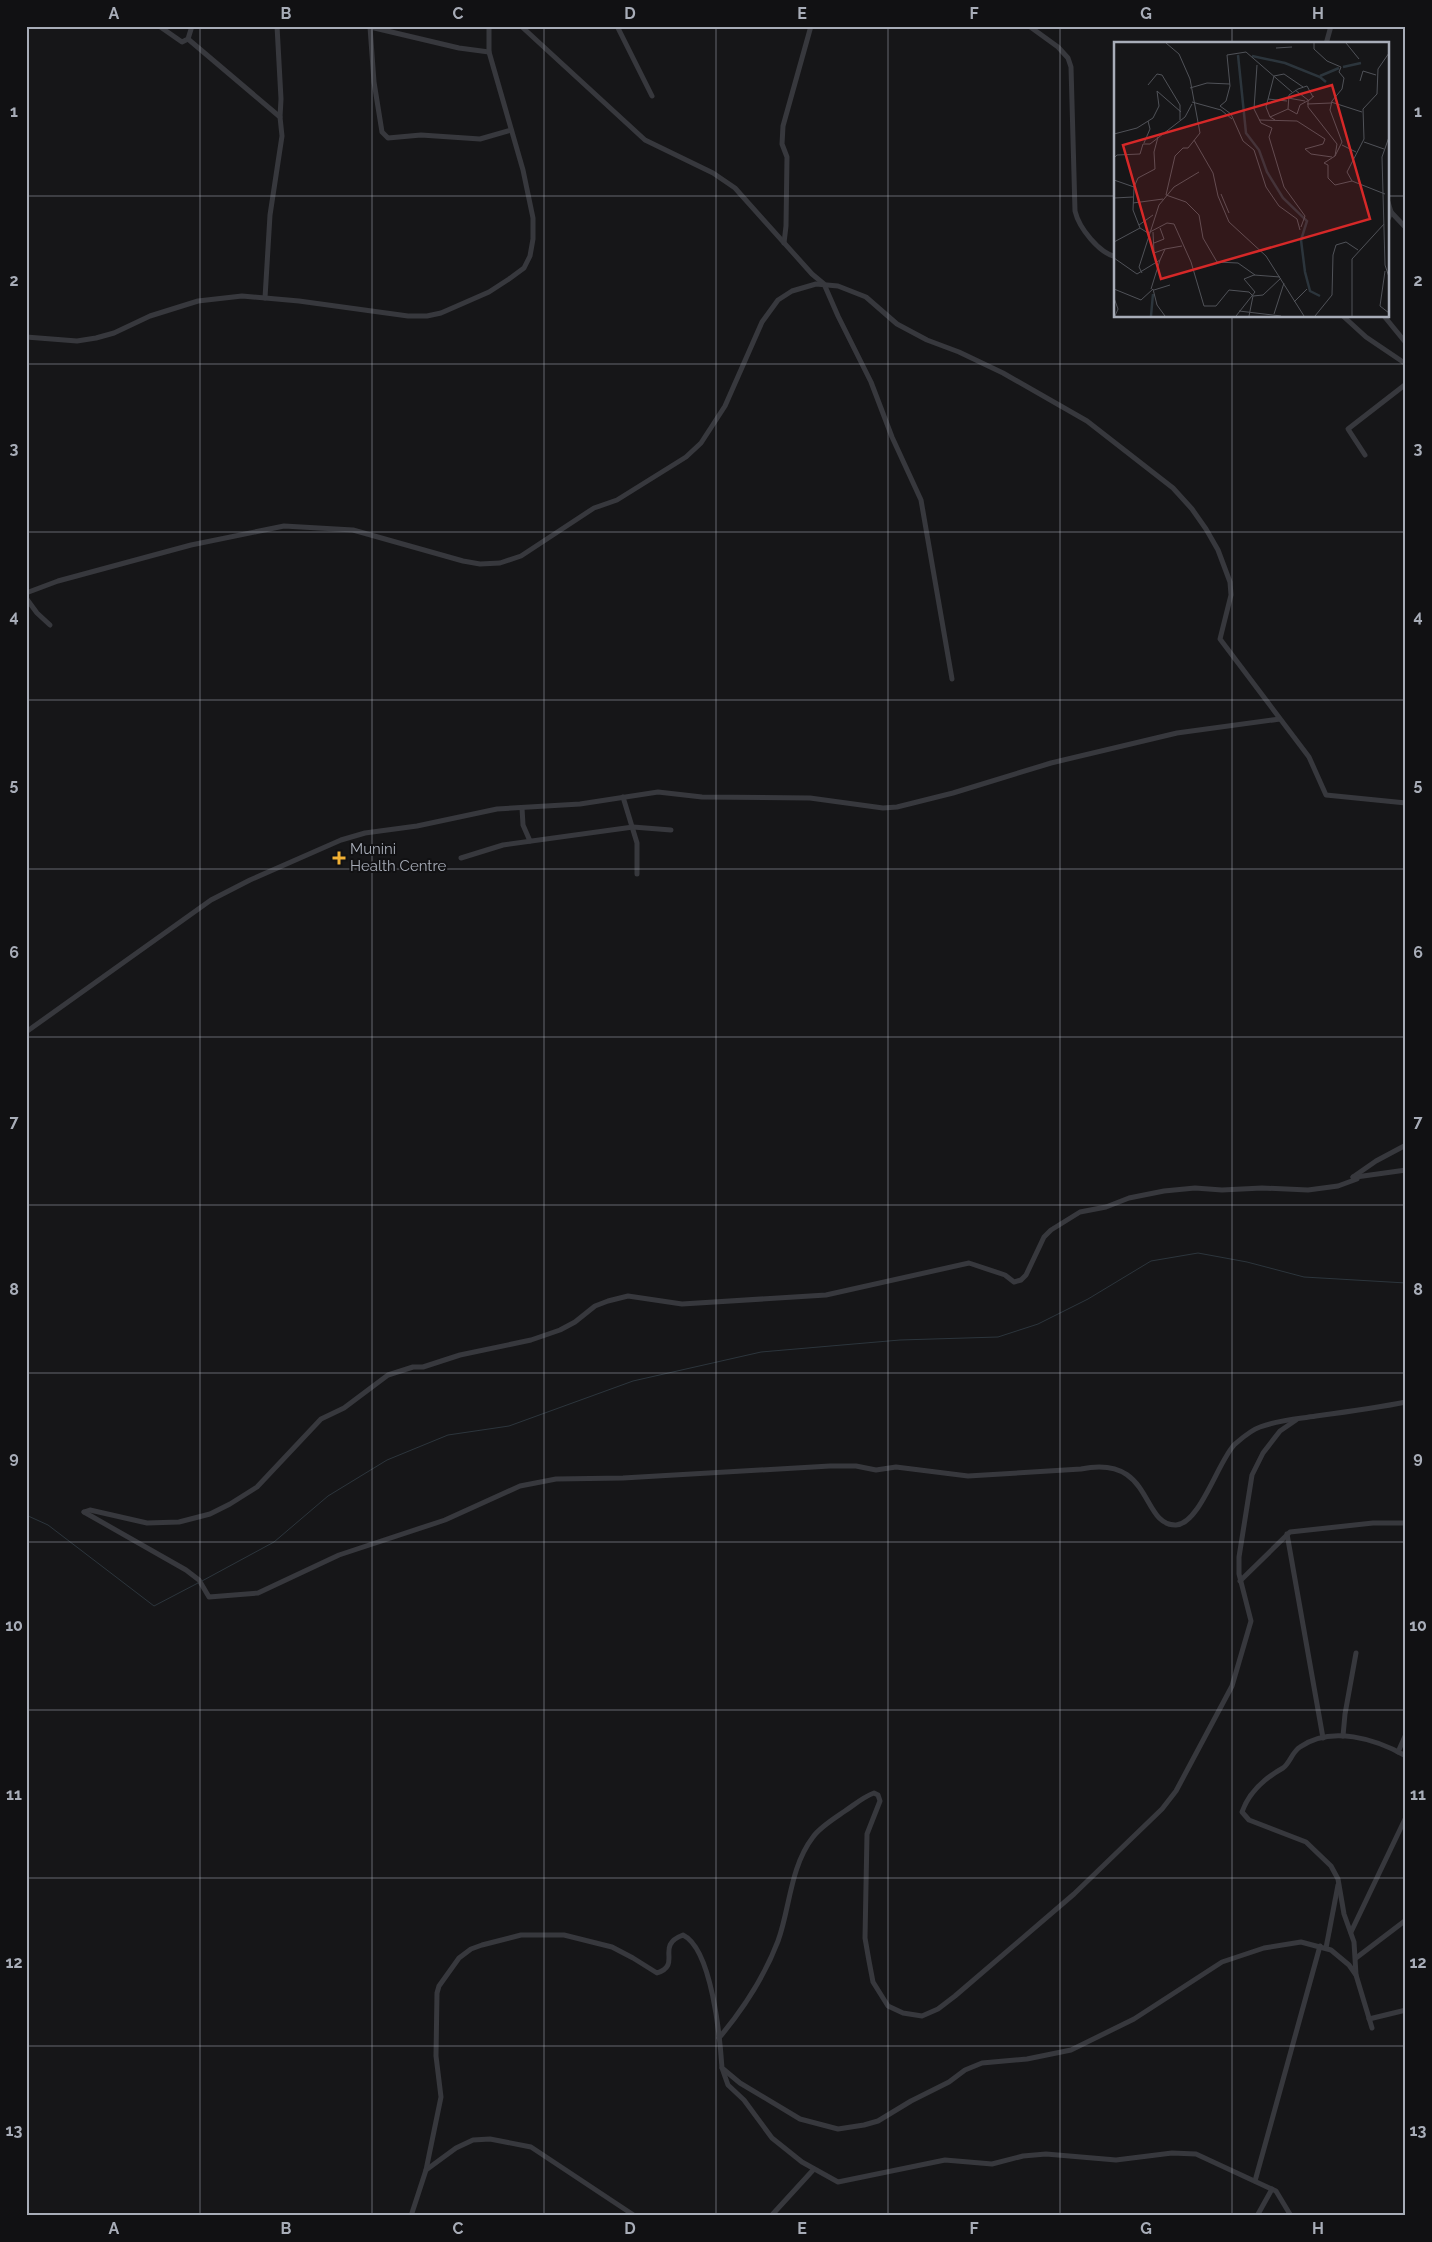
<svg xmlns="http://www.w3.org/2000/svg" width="1432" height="2242" viewBox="0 0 1432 2242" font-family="Raleway,sans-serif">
<rect width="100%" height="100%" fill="#161618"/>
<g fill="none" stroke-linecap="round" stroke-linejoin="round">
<g stroke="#2c353c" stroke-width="1">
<path d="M26 1515 48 1525 154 1606 198 1583"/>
<path d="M202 1581 274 1542 328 1496 387 1460 448 1435 509 1426 633 1381 761 1352 900 1340 998 1337 1038 1324 1088 1299 1151 1261 1198 1253 1247 1262 1304 1277 1406 1283"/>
</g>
<g stroke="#37383d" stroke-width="5">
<path d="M159 26 182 42 188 39 192 26"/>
<path d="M277 26 281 99 280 117"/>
<path d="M366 26 459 48 489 52"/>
<path d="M521 26 645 140 713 173 735 188 812 274 824 284 838 316 871 382 892 437 921 500 952 679"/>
<path d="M617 26 652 96"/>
<path d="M1029 26 1058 47 1068 58 1071 67 1075 211C1079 228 1099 253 1116 257"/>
<path d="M370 27 374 82 382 132 388 138 421 135 480 139 511 130"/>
<path d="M188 39 280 117 282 136 270 215 265 298"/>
<path d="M1326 44 1331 26"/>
<path d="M1388 202 1391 212 1388 219"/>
<path d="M1391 212 1406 228"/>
<path d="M784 243 786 226 787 157 782 144 783 126 811 26"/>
<path d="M1343 316 1366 337 1406 364"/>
<path d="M1384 316 1406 343"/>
<path d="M26 337 77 341 96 338 114 333 150 316 198 301 242 296 299 301 408 316H427L441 313 489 292 509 279 524 268 530 256 533 239V218L523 170 489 52V26"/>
<path d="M1365 455 1348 429 1406 384"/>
<path d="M26 593 58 581 191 545 284 526 353 530 463 561 480 564 500 563 521 556 594 508 617 500 686 457 701 443 725 406 762 322 778 300 792 291 816 284 838 286 866 297 897 324 927 340 959 352 1003 373 1087 421 1173 488 1192 509 1206 529 1218 550 1230 582 1231 595 1220 639 1309 757 1326 795 1406 803"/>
<path d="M26 598 37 613 50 625"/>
<path d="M623 797 637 843V874"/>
<path d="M522 808 523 825 530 841"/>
<path d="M461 858 503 845 633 827 671 830"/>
<path d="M26 1032 211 900 250 880 341 840 365 833 417 826 497 809 580 804 658 792 702 797 810 798 883 808 897 807 953 793 1051 763 1177 733 1280 719"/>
<path d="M1353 1177 1376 1161 1406 1145"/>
<path d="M1356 1177 1406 1170"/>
<path d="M84 1512 186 1570 199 1580 209 1597 258 1593 339 1555 445 1520 520 1486 556 1479 623 1478 830 1466H856L876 1470 896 1467 968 1476 1081 1469C1154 1454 1140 1526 1176 1525 1200 1524 1219 1459 1235 1444 1242 1438 1251 1430 1260 1427 1278 1420 1297 1419 1316 1416 1346 1412 1376 1408 1406 1402"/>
<path d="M84 1512 90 1510 147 1523 179 1522 210 1514 230 1504 257 1487 321 1419 344 1408 388 1375 413 1367H423L460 1355 531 1340 560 1330 575 1322 595 1306 608 1301 628 1296 682 1304 826 1295 969 1263 1005 1275 1014 1282 1021 1280 1026 1275 1044 1237 1051 1230 1080 1212 1106 1207 1129 1198 1164 1191 1195 1188 1222 1190 1262 1188 1308 1190 1338 1186 1357 1179 1353 1177"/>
<path d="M1287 1534 1323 1738"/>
<path d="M1240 1581 1290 1532 1373 1523H1406"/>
<path d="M1343 1736 1345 1714 1356 1653"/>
<path d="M1398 1752 1406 1734"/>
<path d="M1351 1932 1406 1817"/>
<path d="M1326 1948 1338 1885"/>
<path d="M1356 1958 1406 1920"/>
<path d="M1356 1975 1354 1942 1344 1914 1338 1879 1331 1866 1306 1842 1249 1820 1242 1812C1249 1792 1265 1778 1283 1768 1290 1763 1292 1752 1300 1747 1331 1725 1376 1739 1406 1756"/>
<path d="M1369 2019 1406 2010"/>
<path d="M719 2038C744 2008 764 1978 778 1941 790 1908 790 1867 813 1837 820 1827 835 1818 845 1811 854 1805 863 1797 874 1793L878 1795 880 1801 867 1834 865 1938 869 1961 873 1982 888 2006 903 2013 922 2016 938 2009 955 1996 1074 1894 1162 1809 1176 1791 1232 1686 1251 1621 1239 1574V1557L1252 1475 1263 1453 1280 1431 1296 1420"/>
<path d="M722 2068 728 2085 744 2100 772 2138 802 2162 838 2182 945 2160 992 2164 1023 2156 1046 2154 1116 2160 1172 2153 1196 2154 1276 2191 1291 2216"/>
<path d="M426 2170 441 2097 436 2056 437 1993 439 1986 459 1958 471 1949 482 1945 521 1935H564L612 1947 633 1958 657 1973C683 1964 654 1946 683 1935 712 1949 720 2038 722 2068L740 2083 800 2119 838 2129 864 2125 878 2121 911 2101 949 2082 965 2070 982 2063 1027 2059 1071 2050 1134 2019 1222 1962 1264 1948 1301 1942 1331 1950 1349 1965 1356 1975 1372 2028"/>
<path d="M1255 2181 1320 1946"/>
<path d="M411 2216 426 2170 456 2148 473 2140 490 2139 531 2147 635 2216"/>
<path d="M771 2216 814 2169"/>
<path d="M1257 2216 1272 2189"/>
</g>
</g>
<path fill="none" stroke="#a8adb8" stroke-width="1" stroke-opacity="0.55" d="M200 26V2216M372 26V2216M544 26V2216M716 26V2216M888 26V2216M1060 26V2216M1232 26V44M26 196H1116M1388 196H1406M1232 316V2216M26 364H1406M26 532H1406M26 700H1406M26 869H1406M26 1037H1406M26 1205H1406M26 1373H1406M26 1542H1406M26 1710H1406M26 1878H1406M26 2046H1406"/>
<path fill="#f2b134" stroke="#111113" stroke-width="2" d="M336.5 850.5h5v5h5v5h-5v5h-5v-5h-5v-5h5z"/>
<g text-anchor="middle" stroke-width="4" stroke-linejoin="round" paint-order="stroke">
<g font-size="15" fill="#a8adb8" stroke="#111113" text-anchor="start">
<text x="350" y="854">Munini<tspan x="350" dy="17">Health Centre</tspan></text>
</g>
</g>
<g transform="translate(1114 42)">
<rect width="275" height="275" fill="#161618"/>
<path fill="none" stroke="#2c353c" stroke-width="2.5" d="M124 13 132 91 145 108 153 130 169 156 193 179 187 198 191 230 196 249 206 254M138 14 171 21 206 35 212 40M229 25 247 21M206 34 225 26M37 274 39 252"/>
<path fill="none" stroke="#505258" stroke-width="1" d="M52 1 65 12 76 37 86 91 74 106H69L61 114 52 153 72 160 85 173 89 196 103 220 124 221 141 233M200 1V7L213 19 227 25 225 30 230 36 228 47 218 59 216 68 228 100 221 114M232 1 245 17M162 6 178 5M143 23 140 67 147 81 158 86 155 95 170 145 191 174 187 185M246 39 249 29 262 33M34 43 43 32 48 33 66 63V78M76 46 93 41 116 42M181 48 194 58M178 50 132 10 113 13 116 44 112 59 106 64 117 72 129 99 140 108 152 145 165 164 183 177 186 188M200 54 194 59V65L223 102 221 114 210 121 214 123V136L221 143 238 139M174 56 191 59M154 57 173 59M195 58 186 63 183 72 174 67 175 53 184 47 193 44 199 55M78 60 107 68 118 77M217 60 248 70M193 62 217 61M156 75 174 67M145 78 183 79 211 97 209 102 191 107M161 78 156 75 152 65 160 34 170 32 189 45M0 92 23 86 39 76 45 64 43 49 67 70M44 95 40 110 41 127 24 136 20 145 19 168 26 186 34 191 53 181 60 182 77 220 90 264H102L115 248 135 250 139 254 135 274M275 95 268 115 271 223 275 235M80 98 99 131 104 154 115 180 152 214 190 274M250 100 270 107M30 101 36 87 34 79M228 103 242 110M191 107 197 112 218 115M0 116 3 113 26 112 29 102H36L71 75 78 62M0 138 20 145M107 152 115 171M271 152 238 139 233 130 250 97 249 67 263 52 264 27 275 11M0 156 19 155M19 161 49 157M275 178V154M25 183 39 173M39 190 40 211 51 207M0 200 26 186M40 201 50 197 46 186M0 216 23 232 46 218 37 247M46 218 51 207 68 204M271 229 266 264 275 271M28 231 25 225 45 163 60 145 85 130M0 247 27 258 39 247 43 263 51 274M40 248 56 243M139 254 149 253 167 236M0 256 4 267 1 274M180 260 193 247M125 269 167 274M160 272 170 241M122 274 141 250 130 237 140 233 166 235M201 274 218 253 219 213 222 203 232 200 244 208M238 274V217L270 182"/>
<path fill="#d62828" fill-opacity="0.15" stroke="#d62828" stroke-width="2.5" d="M218 43 256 177 47 237 9 103Z"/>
<rect width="275" height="275" fill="none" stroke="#a8adb8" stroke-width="2.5"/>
</g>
<rect width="1432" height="2242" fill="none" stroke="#111113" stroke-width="55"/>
<rect x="28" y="28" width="1376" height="2186" fill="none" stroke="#a8adb8" stroke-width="2"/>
<g font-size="16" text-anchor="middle" font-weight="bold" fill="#a8adb8">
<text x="114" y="19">A</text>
<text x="286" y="19">B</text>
<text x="458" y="19">C</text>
<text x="630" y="19">D</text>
<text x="802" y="19">E</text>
<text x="974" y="19">F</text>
<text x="1146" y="19">G</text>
<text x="1318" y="19">H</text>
<text x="14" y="117">1</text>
<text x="1418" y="117">1</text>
<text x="14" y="286">2</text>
<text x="1418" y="286">2</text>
<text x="14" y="454">3</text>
<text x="1418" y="454">3</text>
<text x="14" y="622">4</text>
<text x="1418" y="622">4</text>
<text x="14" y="790">5</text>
<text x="1418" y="790">5</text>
<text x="14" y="958">6</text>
<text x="1418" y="958">6</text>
<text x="14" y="1127">7</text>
<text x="1418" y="1127">7</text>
<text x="14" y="1295">8</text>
<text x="1418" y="1295">8</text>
<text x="14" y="1463">9</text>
<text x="1418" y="1463">9</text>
<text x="14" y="1631">10</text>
<text x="1418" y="1631">10</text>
<text x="14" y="1800">11</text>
<text x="1418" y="1800">11</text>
<text x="14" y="1968">12</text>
<text x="1418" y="1968">12</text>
<text x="14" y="2136">13</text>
<text x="1418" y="2136">13</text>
<text x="114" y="2234">A</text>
<text x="286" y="2234">B</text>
<text x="458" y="2234">C</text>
<text x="630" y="2234">D</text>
<text x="802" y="2234">E</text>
<text x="974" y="2234">F</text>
<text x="1146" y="2234">G</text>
<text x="1318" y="2234">H</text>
</g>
</svg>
